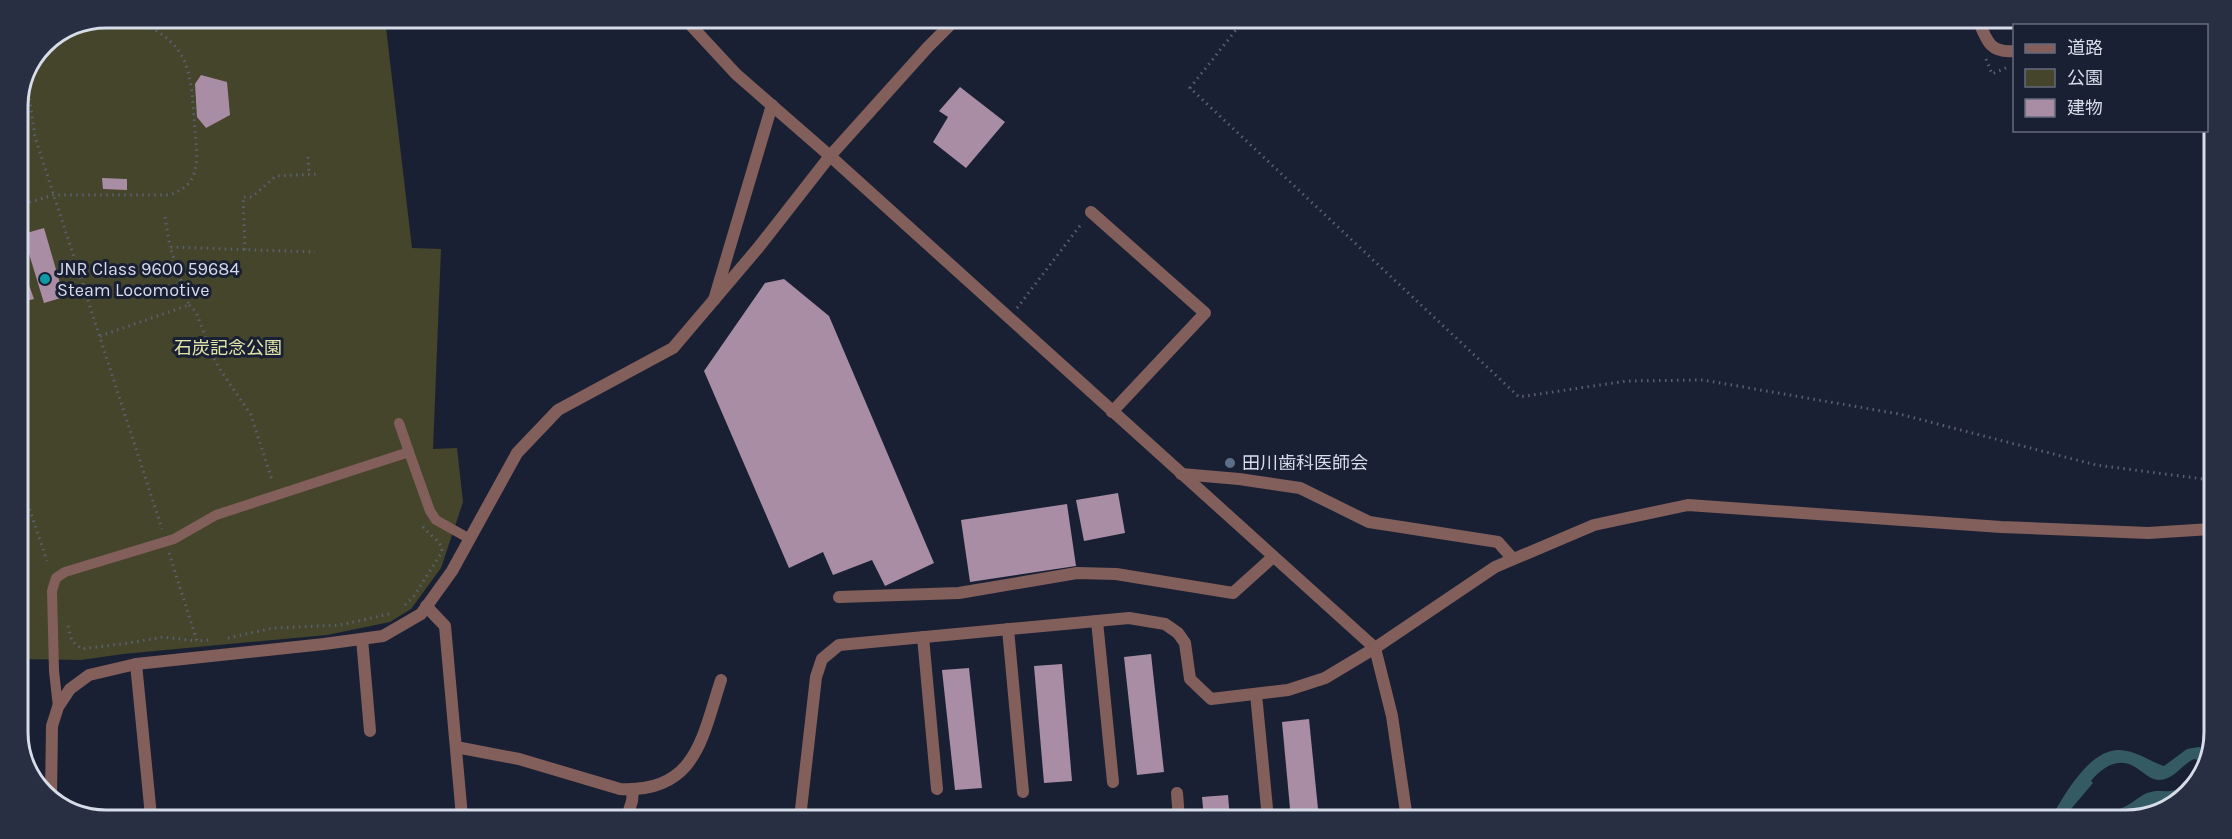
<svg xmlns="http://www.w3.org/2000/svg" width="2232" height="839" viewBox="0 0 2232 839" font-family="Karla,'Noto Sans JP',sans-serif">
<rect width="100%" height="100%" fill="#1a2033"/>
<path fill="#44452a" d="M107 18 385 19 412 248 441 249 433 449 457 448 463 502 441 568 411 609 390 622 327 635 123 654 81 660 18 659V101L44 44Z"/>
<g fill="#345b64">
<path d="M2199 747 2209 750 2208 762 2194 759C2182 764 2174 780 2159 780 2150 780 2142 771 2135 767 2118 756 2101 768 2091 781L2093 783 2071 809 2069 821H2049C2063 798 2088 749 2120 750 2137 751 2149 761 2164 766L2187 749Z"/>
<path d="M2192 784 2175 806 2126 821H2089C2095 810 2111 812 2122 808 2133 804 2140 794 2151 792 2158 790 2163 792 2170 791 2178 790 2183 785 2192 784Z"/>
</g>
<g fill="#a98da5">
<path d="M201 75 227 82 230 115 206 128 197 117 195 84Z"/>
<path d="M960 87 1005 122 966 168 933 142 948 117 939 111Z"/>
<path d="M102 178 127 179V190L103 189Z"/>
<path d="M44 228 64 297 44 303 23 234Z"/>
<path d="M18 254 34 299 18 303Z"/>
<path d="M784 279 829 316 934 563 885 586 872 560 833 575 823 552 789 568 704 371 765 283Z"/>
<path d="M1118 493 1125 533 1084 541 1076 500Z"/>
<path d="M1067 504 1076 566 970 582 961 520Z"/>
<path d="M1151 654 1164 772 1137 775 1124 657Z"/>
<path d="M1062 664 1072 781 1044 783 1034 666Z"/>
<path d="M969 668 982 788 955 790 942 670Z"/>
<path d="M1309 719 1319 819H1291L1282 722Z"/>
<path d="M1228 795 1230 819H1204L1202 797Z"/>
</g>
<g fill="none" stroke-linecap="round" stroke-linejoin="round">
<g stroke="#5b6071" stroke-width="3" stroke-dasharray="1.5 4.5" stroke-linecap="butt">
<path d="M1243 21 1190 88 1519 397 1627 381 1703 380 1899 414 2096 465 2211 480"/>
<path d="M2104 26 2111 23"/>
<path d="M1986 59 1992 74 2010 66"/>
<path d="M27 81 35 137 162 529"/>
<path d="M308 157 309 175"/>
<path d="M18 206 53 195H169C178 192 186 188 191 180 200 165 196 146 195 130 193 108 193 86 186 65 175 34 135 14 103 19"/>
<path d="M165 217 170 247"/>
<path d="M245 250 243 197H252L276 176 320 174"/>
<path d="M189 305 196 312 213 357 221 371 251 415 272 480"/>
<path d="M1017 308 1082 223"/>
<path d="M100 336 189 305 170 247 315 252"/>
<path d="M18 475 47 561"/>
<path d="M169 553 197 641 209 640"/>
<path d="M18 600C29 608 29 620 18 629"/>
<path d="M405 605 414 596 442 552C442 539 427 535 421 524"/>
<path d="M68 626 72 641 82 649 129 643 163 637 197 641"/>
<path d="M228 638 273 628 340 625 389 614"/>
</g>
<g stroke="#835f5b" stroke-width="10">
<path d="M399 423 409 452"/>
<path d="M58 707 54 671 52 591 56 578 65 572 174 539 216 515 409 452 430 511 436 520 470 539"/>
</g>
<g stroke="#835f5b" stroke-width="12">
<path d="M1091 212 1205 313 1112 412"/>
<path d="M714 300 772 105"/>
<path d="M1181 474 1239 479 1300 488 1369 522 1498 542 1513 559"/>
<path d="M839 597 959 593 1077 573 1116 574 1233 593 1273 557"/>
<path d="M426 606 445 626 462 817"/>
<path d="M1097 621 1113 782"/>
<path d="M1008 629 1023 792"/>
<path d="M923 637 937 789"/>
<path d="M362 639 370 731"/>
<path d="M136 664 151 816"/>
<path d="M1256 694 1268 819"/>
<path d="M456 747 519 759 620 789C696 793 702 738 721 680"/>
<path d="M1177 793 1179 819"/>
<path d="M627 817 632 801 633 790"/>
<path d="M800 818 816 677 822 659 839 645 1129 618 1165 624 1178 633 1185 643 1190 679 1211 699 1288 690 1325 678 1375 648"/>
</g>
<g stroke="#835f5b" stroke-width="12">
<path d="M685 19 736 74 830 156 1375 648 1392 716 1407 819"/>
<path d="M1979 22C1987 42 1991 53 2014 51"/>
<path d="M2076 26 2082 23"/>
<path d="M1375 648 1495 567 1594 525 1688 505 2001 527 2148 533 2211 529"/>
<path d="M51 797 52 726 58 707 70 689 89 675 136 664 324 644 383 636 421 614 452 571 517 453 558 410 673 348 758 248 830 156 928 47 955 20"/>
</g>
</g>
<circle fill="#0f9aa8" stroke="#1a2033" stroke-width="2" cx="45" cy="279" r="6"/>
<circle fill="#5c6f8a" stroke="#1a2033" stroke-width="2" cx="1230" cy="463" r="6"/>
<g text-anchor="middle" stroke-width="6" stroke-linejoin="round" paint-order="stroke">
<g font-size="18" fill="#d7dce9" stroke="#1a2033" text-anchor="start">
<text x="57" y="275">JNR Class 9600 59684<tspan x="57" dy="21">Steam Locomotive</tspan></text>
<text x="1242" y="469">田川歯科医師会</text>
</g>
<g font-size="18" fill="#e2e5aa" stroke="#1a2033">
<text x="228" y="354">石炭記念公園</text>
</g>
</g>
<path d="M0 0H2232V839H0ZM106 28H2126A78 78 0 0 1 2204 106V732A78 78 0 0 1 2126 810H106A78 78 0 0 1 28 732V106A78 78 0 0 1 106 28Z" fill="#292f42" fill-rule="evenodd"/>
<path fill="none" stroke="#d7dce9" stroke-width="3" d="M106 28H2126A78 78 0 0 1 2204 106V732A78 78 0 0 1 2126 810H106A78 78 0 0 1 28 732V106A78 78 0 0 1 106 28Z"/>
<rect x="2013" y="24" width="195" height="108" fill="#1a2033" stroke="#666b7c" stroke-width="1.5"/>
<rect x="2025" y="44" width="30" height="9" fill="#835f5b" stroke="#666b7c" stroke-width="1.5"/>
<text x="2067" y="54" font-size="18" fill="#d7dce9">道路</text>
<rect x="2025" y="69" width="30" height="18" fill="#44452a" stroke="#666b7c" stroke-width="1.5"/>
<text x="2067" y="84" font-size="18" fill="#d7dce9">公園</text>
<rect x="2025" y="99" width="30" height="18" fill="#a98da5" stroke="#666b7c" stroke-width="1.5"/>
<text x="2067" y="114" font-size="18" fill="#d7dce9">建物</text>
</svg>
